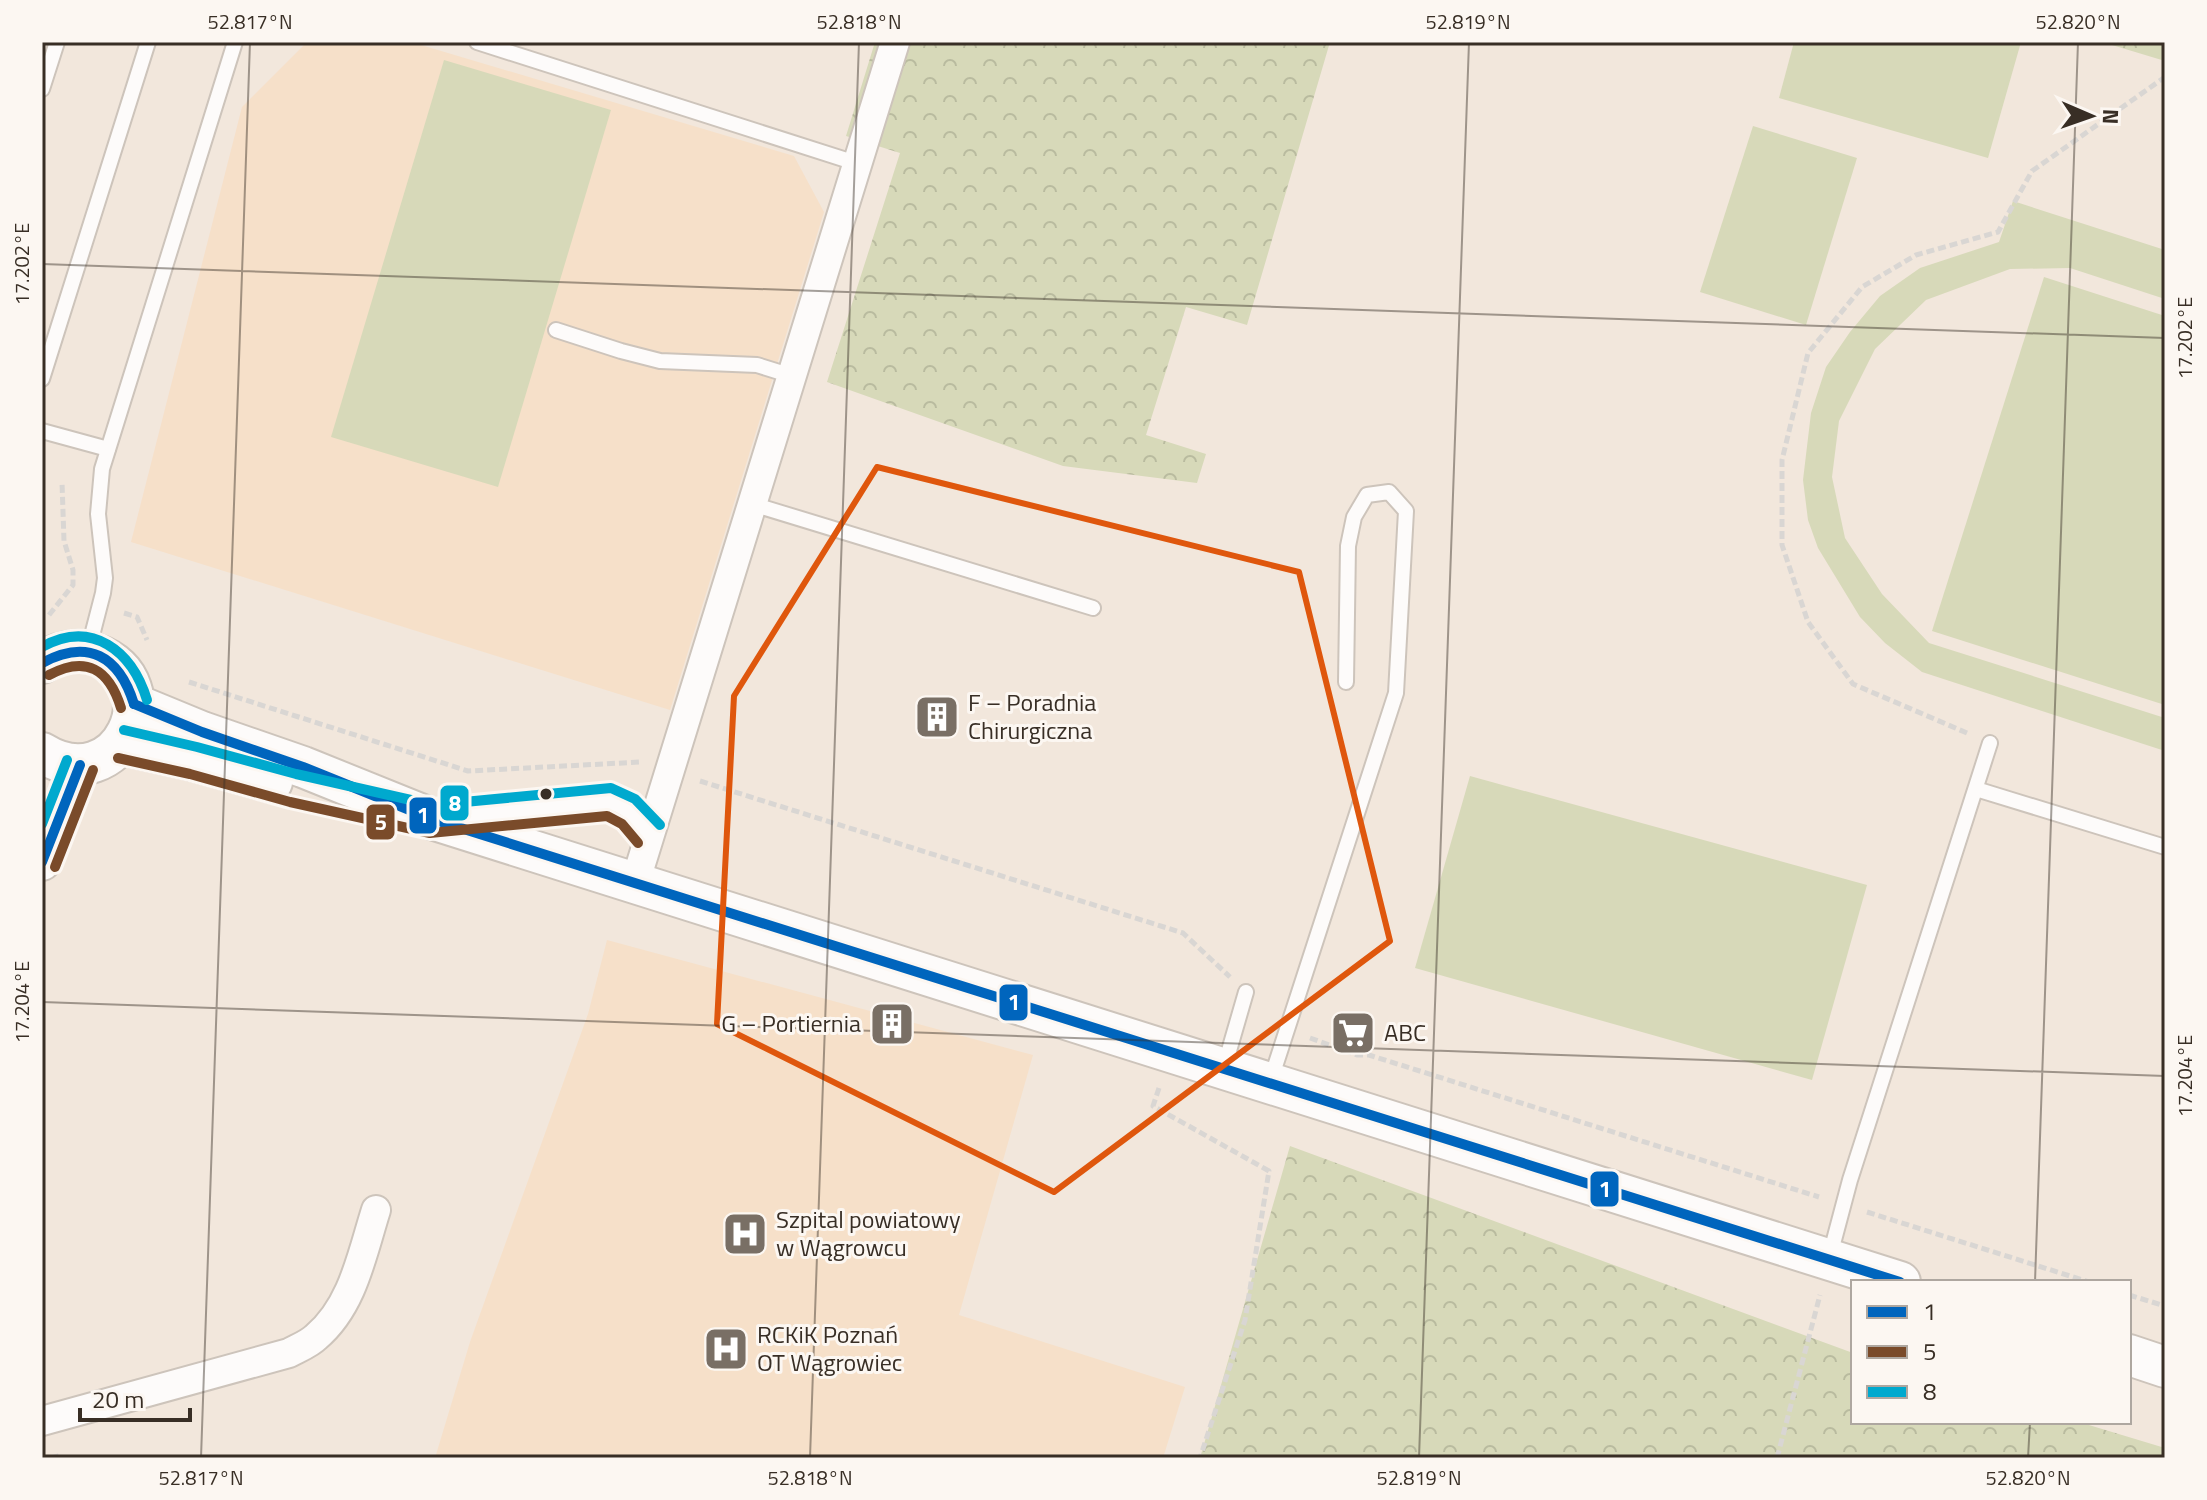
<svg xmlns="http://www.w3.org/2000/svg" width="2207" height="1500" viewBox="0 0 2207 1500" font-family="'Titillium Web',sans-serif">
<defs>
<pattern id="forest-crowns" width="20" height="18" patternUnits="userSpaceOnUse" patternTransform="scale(2)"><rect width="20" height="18" fill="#d7d9b9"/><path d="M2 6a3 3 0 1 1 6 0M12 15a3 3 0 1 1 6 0" fill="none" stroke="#b9bb9f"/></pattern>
</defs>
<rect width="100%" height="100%" fill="#f2e7dc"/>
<g fill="#f6e0c9">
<path d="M307 42H411L794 156 824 212 670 710 131 542 242 107Z"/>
<path d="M607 940 1033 1055 959 1315 1185 1387 1163 1458H435L470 1342 588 1014Z"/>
</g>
<g fill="url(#forest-crowns)">
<path d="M875 42H1330L1247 325 1186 307 1146 435 1206 454 1197 483 1063 466 827 382 900 153 846 136Z"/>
<path d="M2102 42H2165V61Z"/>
<path d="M1290 1146 1853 1353V1422H2079L2165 1448V1458H1200Z"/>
</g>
<g fill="#d7d9b9">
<path d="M1794 42H2021L1988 158 1779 98Z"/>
<path d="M444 60 611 110 498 487 331 437Z"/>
<path d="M1753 126 1857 158 1806 325 1700 292Z"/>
<path d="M2013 201 2165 250V299L2070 268 2010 269 1926 300 1875 349 1839 421 1832 477 1845 538 1882 594 1929 643 2165 718V751L1922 672 1885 643 1860 617 1818 548 1808 520 1803 480 1811 413 1826 367 1850 332 1880 296 1920 268 1999 242Z"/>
<path d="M2044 277 2165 316V705L1932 631Z"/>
<path d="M1470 776 1867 885 1812 1080 1415 968Z"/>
</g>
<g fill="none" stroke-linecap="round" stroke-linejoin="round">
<g stroke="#cdc4bb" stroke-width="18">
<g id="service">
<path d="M477 42 859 164"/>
<path d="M42 89 57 42"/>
<path d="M556 330 621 351 660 361 757 365 792 376"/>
<path d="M42 379 148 42"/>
<path d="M42 431 108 449"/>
<path d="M752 504 1093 608"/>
<path d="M88 651 103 593 105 578 98 514 102 469 235 42"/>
<path d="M1976 789 2165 847"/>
<path d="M463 816 608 802C627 806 637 819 649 834"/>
<path d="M1224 1068 1246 992"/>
<path d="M1270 1082 1396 693 1406 511 1389 492 1367 495 1354 517 1348 546 1346 682"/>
<path d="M1829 1259 1850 1180 1990 743"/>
</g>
</g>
<g stroke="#cdc4bb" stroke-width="32">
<g id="minor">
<path d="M635 883 895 42"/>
<path d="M42 1421 289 1353C298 1348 309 1344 316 1337 353 1306 362 1254 376 1210"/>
</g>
</g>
<g stroke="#cdc4bb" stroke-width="40">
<path id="tertiary" d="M42 862 80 765"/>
</g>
<g stroke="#cdc4bb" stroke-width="44">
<g id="secondary">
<path d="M42 663C57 652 76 647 95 654 174 682 120 801 42 753"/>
<path d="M134 704 202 732 303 767 432 819 1900 1282"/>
<path d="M121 744 193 760 272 782"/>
<path d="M2129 1355 2165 1367"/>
</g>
</g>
<g stroke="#d9d6d3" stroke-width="5" stroke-dasharray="8 4" stroke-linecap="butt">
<path d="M124 613 137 617 147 640"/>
<path d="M49 615 73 585V570L64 541 62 482"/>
<path d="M189 682 468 771 641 762"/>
<path d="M1967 733 1853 684 1808 622 1782 545V460L1808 353 1862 287 1916 255 1998 232 2032 171 2165 77"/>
<path d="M700 781 1183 933 1230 977"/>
<path d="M1310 1038 1357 1055H1369L1819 1197"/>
<path d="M1159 1088 1153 1106 1269 1171 1245 1320 1200 1458"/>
<path d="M1867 1212 2089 1282"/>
<path d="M2129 1295 2165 1306"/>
<path d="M51 1458 62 1455"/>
<path d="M1777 1458 1820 1295"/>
</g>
<use href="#service" stroke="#fdfbfa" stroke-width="14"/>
<use href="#minor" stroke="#fdfbfa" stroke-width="28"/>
<use href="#tertiary" stroke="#fdfbfa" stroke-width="36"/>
<use href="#secondary" stroke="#fdfbfa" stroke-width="40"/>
<g stroke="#fcf7f2" stroke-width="16">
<g id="bus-1">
<path d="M42 663C88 638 119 656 134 704"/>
<path d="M134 704 202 732 303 767 432 819 1900 1282"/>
<path d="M42 862 80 765"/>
</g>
</g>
<g stroke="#fcf7f2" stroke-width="16">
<g id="bus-2">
<path d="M49 675C86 655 109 669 121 708"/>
<path d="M118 758 190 774 290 802 430 833 607 816 622 824 638 843"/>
<path d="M55 867 93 770"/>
</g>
</g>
<g stroke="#fcf7f2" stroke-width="16">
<g id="bus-3">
<path d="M42 647C92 619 132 651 147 700"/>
<path d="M124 730 197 747 296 774 433 805 611 788 635 799 660 825"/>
<path d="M42 824 67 760"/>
</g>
</g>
<use href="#bus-1" stroke="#0065bd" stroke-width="10"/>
<use href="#bus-2" stroke="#7a4b2a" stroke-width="10"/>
<use href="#bus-3" stroke="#00a9ce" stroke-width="10"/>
</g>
<path fill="none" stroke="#df570d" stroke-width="6" stroke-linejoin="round" d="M877 467 1299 572 1390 941 1054 1192 717 1024 734 696Z"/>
<path fill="none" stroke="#382e25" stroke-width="2" stroke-opacity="0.45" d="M42 264 2165 338M42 1002 2165 1076M2035 1282 2078 42M201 1458 250 42M810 1458 859 42M1419 1458 1469 42M2028 1458 2030 1422"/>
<defs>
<g id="building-square" transform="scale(2.3)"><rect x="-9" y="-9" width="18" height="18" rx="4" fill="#796f65" stroke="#fcf7f2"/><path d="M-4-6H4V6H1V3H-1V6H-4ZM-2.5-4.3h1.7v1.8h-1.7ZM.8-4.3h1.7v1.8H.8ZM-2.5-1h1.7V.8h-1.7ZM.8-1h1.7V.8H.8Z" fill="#fff"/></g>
<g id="supermarket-square" transform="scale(2.3)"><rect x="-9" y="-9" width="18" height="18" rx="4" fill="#796f65" stroke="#fcf7f2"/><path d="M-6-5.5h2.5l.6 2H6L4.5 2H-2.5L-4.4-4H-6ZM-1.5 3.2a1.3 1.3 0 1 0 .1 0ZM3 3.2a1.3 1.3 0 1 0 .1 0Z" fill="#fff"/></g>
<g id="hospital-square" transform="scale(2.3)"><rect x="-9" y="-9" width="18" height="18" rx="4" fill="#796f65" stroke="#fcf7f2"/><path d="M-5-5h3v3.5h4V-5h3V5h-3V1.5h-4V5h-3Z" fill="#fff"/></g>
</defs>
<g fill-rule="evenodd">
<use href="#building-square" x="937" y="717"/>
<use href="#building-square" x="892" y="1024"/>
<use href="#supermarket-square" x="1353" y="1033"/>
<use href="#hospital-square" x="745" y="1234"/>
<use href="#hospital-square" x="726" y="1349"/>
</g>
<circle fill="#382e25" stroke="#fcf7f2" stroke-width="3" cx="546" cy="794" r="7"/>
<g text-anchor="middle" stroke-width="6" stroke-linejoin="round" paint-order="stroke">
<g font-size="24" fill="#382e25" stroke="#fcf7f2" text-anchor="start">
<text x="968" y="711">F – Poradnia<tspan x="968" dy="28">Chirurgiczna</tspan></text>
<text x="861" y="1032" text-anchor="end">G – Portiernia</text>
<text x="1384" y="1041">ABC</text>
<text x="776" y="1228">Szpital powiatowy<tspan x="776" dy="28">w Wągrowcu</tspan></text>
<text x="757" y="1343">RCKiK Poznań<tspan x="757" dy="28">OT Wągrowiec</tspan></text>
</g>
</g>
<g stroke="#fcf7f2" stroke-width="3">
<rect x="439" y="784" width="31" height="38" rx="8" fill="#00a9ce"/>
<rect x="408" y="796" width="30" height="39" rx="8" fill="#0065bd"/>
<rect x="365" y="803" width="31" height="38" rx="8" fill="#7a4b2a"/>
<rect x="998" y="983" width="31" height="39" rx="8" fill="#0065bd"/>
<rect x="1589" y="1170" width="31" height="38" rx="8" fill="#0065bd"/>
</g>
<g font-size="22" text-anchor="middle" font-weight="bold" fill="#fff">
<text x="455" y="811">8</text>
<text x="423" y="823">1</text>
<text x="381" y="830">5</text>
<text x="1014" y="1010">1</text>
<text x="1605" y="1197">1</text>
</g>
<rect width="2207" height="1500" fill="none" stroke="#fcf7f2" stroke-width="88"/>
<rect x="1851" y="1280" width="280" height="144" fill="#fcf7f2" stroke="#aea7a0" stroke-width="2"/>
<rect x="1867" y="1306" width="40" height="12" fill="#0065bd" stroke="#aea7a0" stroke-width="2"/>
<text x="1923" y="1320" font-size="24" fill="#382e25">1</text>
<rect x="1867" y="1346" width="40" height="12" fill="#7a4b2a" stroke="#aea7a0" stroke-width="2"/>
<text x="1923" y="1360" font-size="24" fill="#382e25">5</text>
<rect x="1867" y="1386" width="40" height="12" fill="#00a9ce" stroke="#aea7a0" stroke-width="2"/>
<text x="1923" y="1400" font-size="24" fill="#382e25">8</text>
<g transform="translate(2091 116) rotate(92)" stroke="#fcf7f2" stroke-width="6" paint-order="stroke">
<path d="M0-6L14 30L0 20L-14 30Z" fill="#382e25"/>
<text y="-12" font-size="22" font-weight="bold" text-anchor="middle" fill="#382e25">N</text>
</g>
<path d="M80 1408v12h110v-12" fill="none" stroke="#382e25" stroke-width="4"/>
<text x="92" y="1408" font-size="24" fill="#382e25" stroke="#fcf7f2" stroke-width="6" paint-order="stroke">20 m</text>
<rect x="44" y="44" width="2119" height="1412" fill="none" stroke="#382e25" stroke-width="3"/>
<g font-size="20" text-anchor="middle" fill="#382e25">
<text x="250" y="29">52.817°N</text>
<text x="859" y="29">52.818°N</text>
<text x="1468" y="29">52.819°N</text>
<text x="2078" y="29">52.820°N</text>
<text transform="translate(22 264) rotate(-90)" y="7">17.202°E</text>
<text transform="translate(2185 338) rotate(-90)" y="7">17.202°E</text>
<text transform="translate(22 1002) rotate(-90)" y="7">17.204°E</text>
<text transform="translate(2185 1076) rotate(-90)" y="7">17.204°E</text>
<text x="201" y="1485">52.817°N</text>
<text x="810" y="1485">52.818°N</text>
<text x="1419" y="1485">52.819°N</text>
<text x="2028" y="1485">52.820°N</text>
</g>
</svg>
